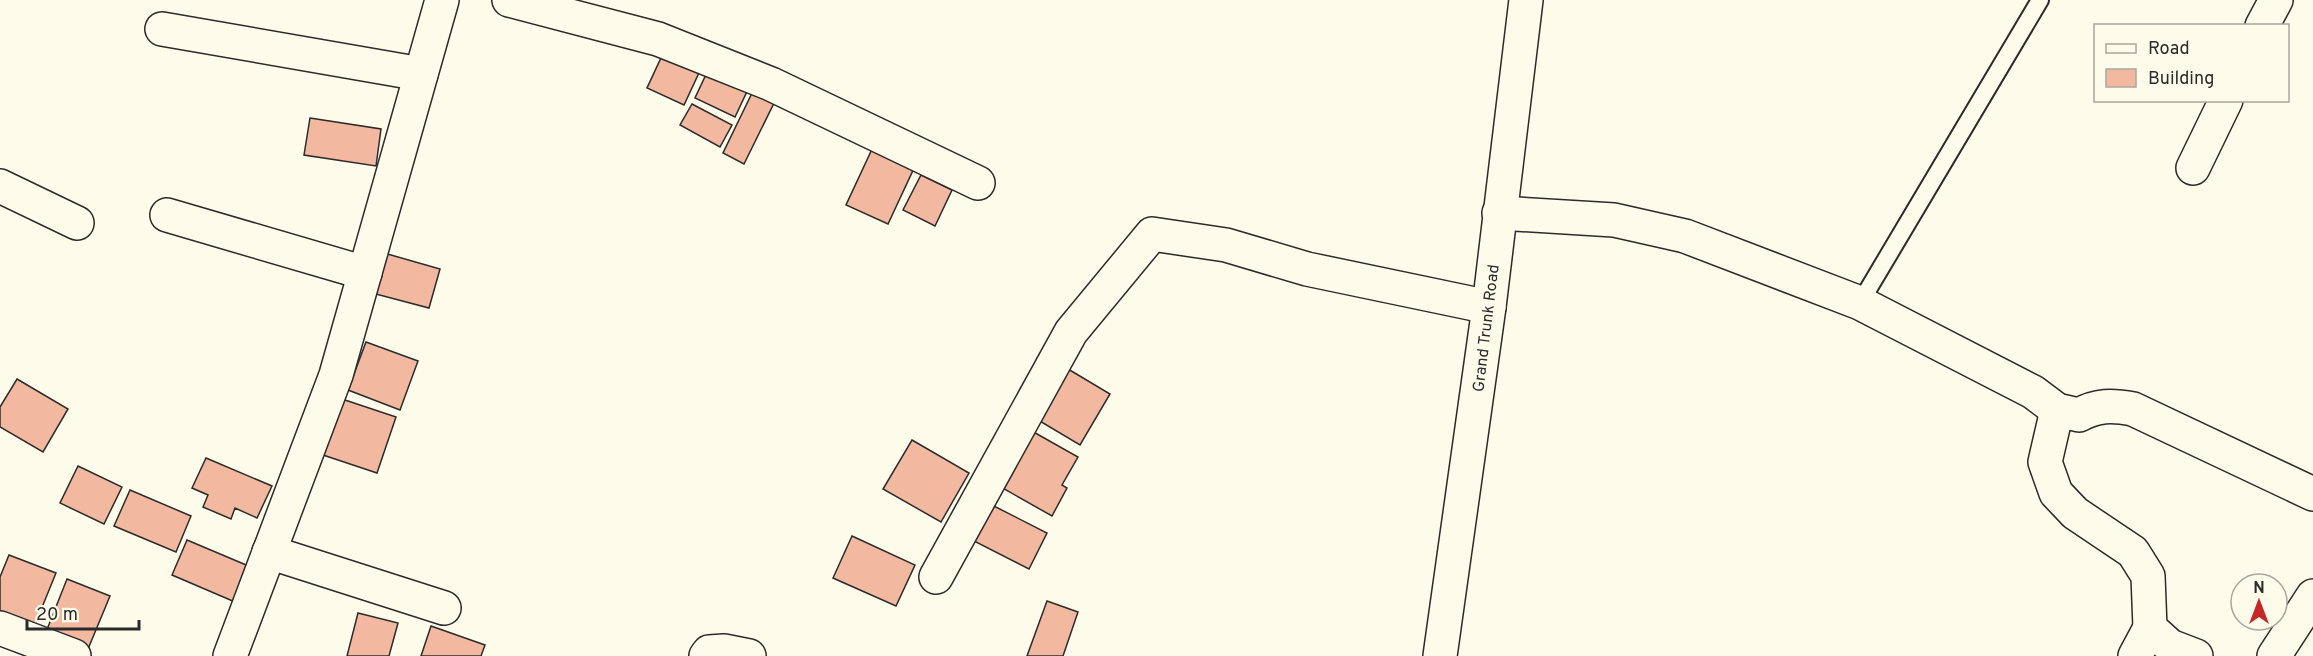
<svg xmlns="http://www.w3.org/2000/svg" width="2313" height="656" viewBox="0 0 2313 656" font-family="Overpass,sans-serif">
<rect width="100%" height="100%" fill="#fdfbea"/>
<g fill="#f2b8a0" stroke="#2b2b2b" stroke-width="1.5">
<path d="M667 45 704 62 684 105 647 88Z"/>
<path d="M710 66 750 85 735 117 695 98Z"/>
<path d="M754 89 776 99 744 164 723 153Z"/>
<path d="M692 104 732 125 720 147 680 125Z"/>
<path d="M310 118 381 129 376 166 304 155Z"/>
<path d="M873 147 915 166 888 224 846 205Z"/>
<path d="M921 175 952 190 935 226 903 210Z"/>
<path d="M384 253 440 269 429 308 372 293Z"/>
<path d="M366 342 418 361 400 410 348 390Z"/>
<path d="M1063 366 1110 394 1080 445 1033 417Z"/>
<path d="M17 379 68 409 43 452 0 427V407Z"/>
<path d="M339 398 396 417 377 473 320 454Z"/>
<path d="M1030 430 1078 457 1062 485 1067 488 1052 516 999 486Z"/>
<path d="M912 440 969 473 941 522 883 489Z"/>
<path d="M206 458 272 486 257 518 235 508 231 519 203 507 208 495 192 488Z"/>
<path d="M78 466 122 487 104 524 60 503Z"/>
<path d="M130 490 191 516 176 552 114 526Z"/>
<path d="M988 503 1047 533 1029 569 970 539Z"/>
<path d="M852 536 915 565 896 606 833 578Z"/>
<path d="M187 540 258 570 242 605 172 575Z"/>
<path d="M9 555 56 573 34 627 0 614V577Z"/>
<path d="M67 579 110 596 88 649 46 632Z"/>
<path d="M1047 601 1078 612 1063 656H1027Z"/>
<path d="M358 613 398 623 389 656H347Z"/>
<path d="M431 626 485 645 481 656H421Z"/>
</g>
<g fill="none" stroke-linecap="round" stroke-linejoin="round">
<g stroke="#2b2b2b" stroke-width="20">
<path id="service" d="M1860 303 2040 0"/>
</g>
<g stroke="#2b2b2b" stroke-width="36">
<g id="minor">
<path d="M509 0 658 39 771 84 978 183"/>
<path d="M2262 26 2276 0"/>
<path d="M162 29 421 74"/>
<path d="M2193 168 2226 100"/>
<path d="M0 186 77 223"/>
<path d="M1499 213 1614 220 1685 236 1860 303 2033 392 2057 410 2079 415C2097 405 2112 405 2133 409L2313 494"/>
<path d="M167 215 365 273"/>
<path d="M2057 410 2045 462 2056 493 2075 513 2133 552 2148 576 2150 628 2170 646 2196 656"/>
<path d="M269 552 444 608"/>
<path d="M936 577 1071 332 1152 234 1226 245 1307 269 1489 307"/>
<path d="M0 628 74 656"/>
<path d="M230 656 336 375 442 0"/>
<path d="M706 656 709 652 724 651 749 656"/>
<path d="M2135 656 2150 628"/>
<path d="M2274 656 2313 596"/>
</g>
</g>
<g stroke="#2b2b2b" stroke-width="36">
<path id="primary" d="M1440 656 1489 307 1526 0"/>
</g>
<use href="#service" stroke="#fdfbea" stroke-width="16"/>
<use href="#minor" stroke="#fdfbea" stroke-width="33"/>
<use href="#primary" stroke="#fdfbea" stroke-width="33"/>
</g>
<g text-anchor="middle" stroke-width="4.5" stroke-linejoin="round" paint-order="stroke">
<g font-size="16" fill="#2b2b2b" stroke="#fdfbea">
<text transform="translate(1485 328) rotate(-83)" y="6">Grand Trunk Road</text>
</g>
</g>
<rect x="2094" y="24" width="195" height="78" fill="#fdfbea" stroke="#a9a89e" stroke-width="1.5"/>
<rect x="2106" y="44" width="30" height="9" fill="#fdfbea" stroke="#a9a89e" stroke-width="1.5"/>
<text x="2148" y="54" font-size="18" fill="#2b2b2b">Road</text>
<rect x="2106" y="69" width="30" height="18" fill="#f2b8a0" stroke="#a9a89e" stroke-width="1.5"/>
<text x="2148" y="84" font-size="18" fill="#2b2b2b">Building</text>
<g transform="translate(2259 602)"><circle r="28" fill="#fdfbea" stroke="#a9a89e" stroke-width="1.5"/>
<path d="M0-4.5L10 22L0 15L-10 22Z" fill="#c62828"/>
<text y="-9" font-size="16" font-weight="bold" text-anchor="middle" fill="#2b2b2b">N</text>
</g>
<path d="M27 620v9h112v-9" fill="none" stroke="#2b2b2b" stroke-width="3"/>
<text x="36" y="620" font-size="18" fill="#2b2b2b" stroke="#fdfbea" stroke-width="4.5" paint-order="stroke">20 m</text>
</svg>
